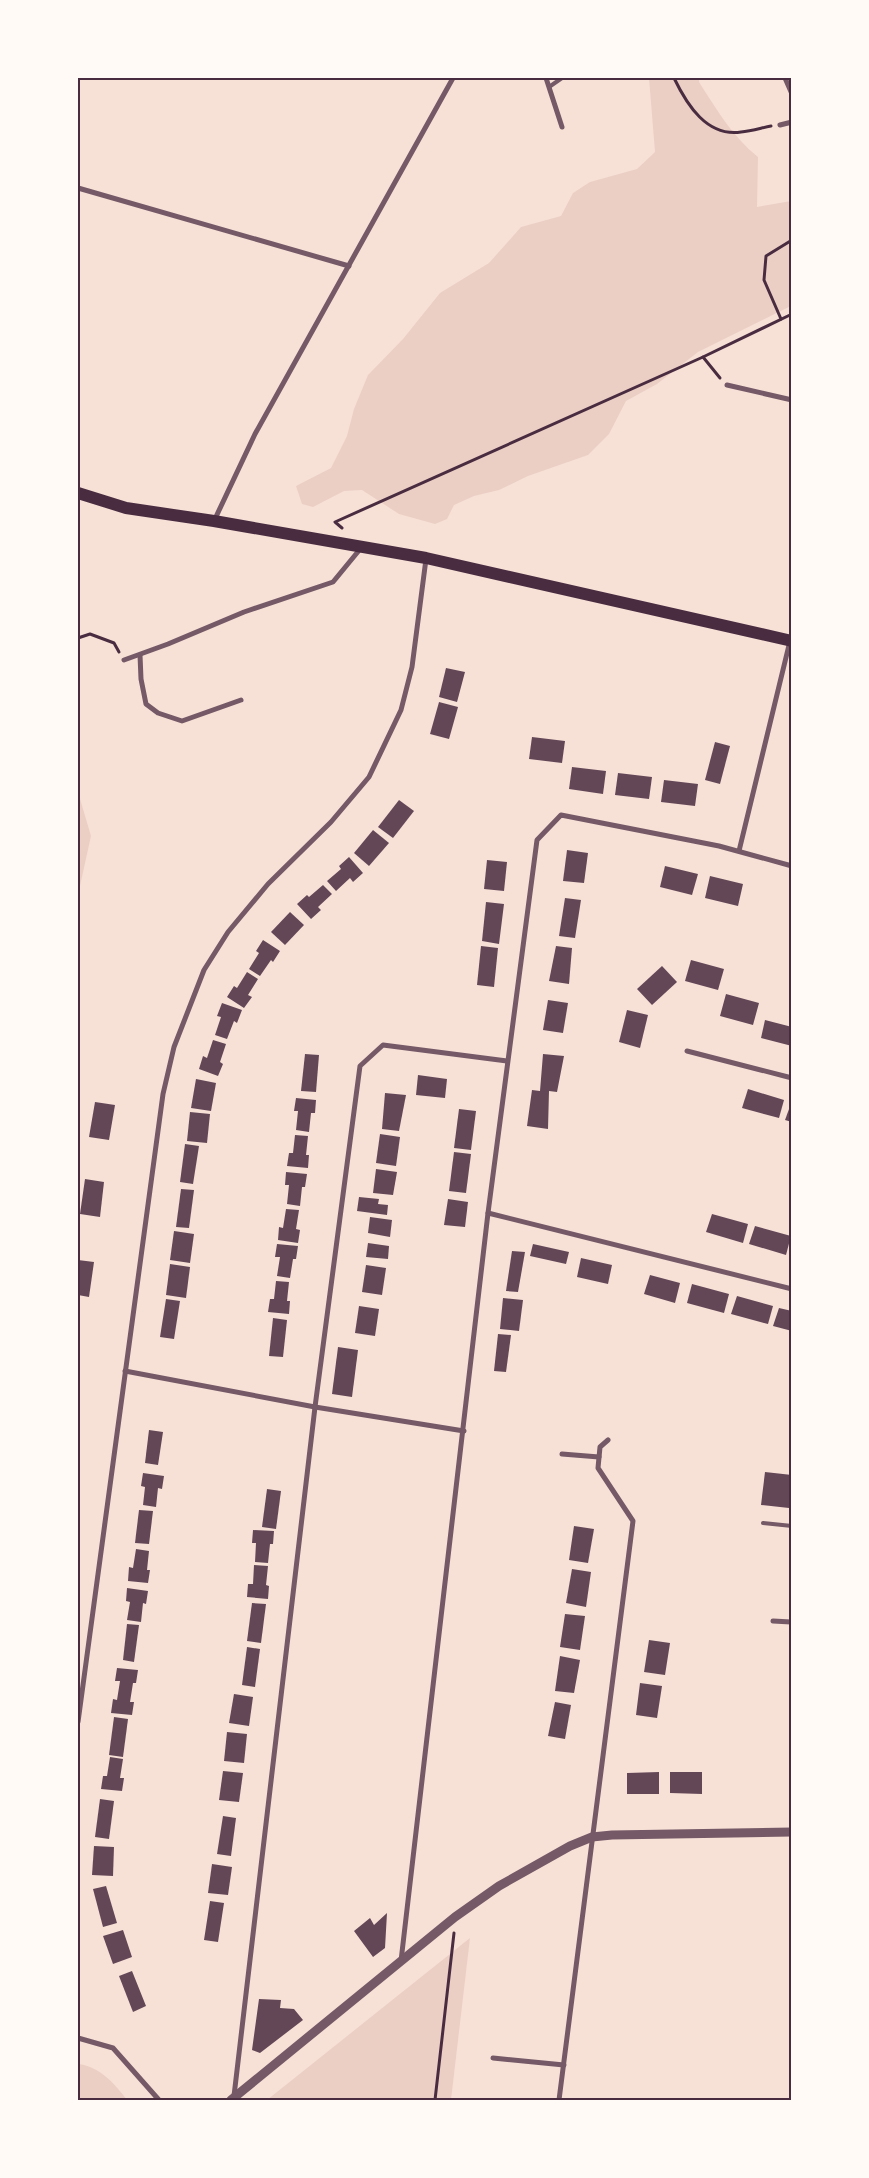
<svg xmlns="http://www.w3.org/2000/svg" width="869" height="2178" viewBox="0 0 869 2178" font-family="Figtree,sans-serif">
<rect width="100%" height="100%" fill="#f7e1d7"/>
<g fill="#ebcfc5">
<path d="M649 78H699V82C717 110 732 136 758 157L757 207 791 201V306L698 352 657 384 626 401 609 434 588 455 528 476 499 490 474 496 454 505 447 519 435 524 399 514 362 490 344 491 313 507 302 504 296 486 331 468 347 436 354 409 368 375 403 339 440 293 489 263 521 227 561 216 573 193 590 182 637 169 655 152Z"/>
<path d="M78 792 91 836 78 895Z"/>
<path d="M470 1938 451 2100H267Z"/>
<path d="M78 2064C99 2066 115 2084 127 2100H78Z"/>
</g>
<g fill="#644757">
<path d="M446 668 465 672 457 702 439 697Z"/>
<path d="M439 702 458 707 449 739 430 734Z"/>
<path d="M532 737 565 741 562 763 529 759Z"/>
<path d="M715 742 730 746 720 784 705 780Z"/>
<path d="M572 767 606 771 603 794 569 789Z"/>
<path d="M618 773 652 777 649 799 615 795Z"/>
<path d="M664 780 698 784 695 806 661 802Z"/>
<path d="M399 800 414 811 393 838 378 827Z"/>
<path d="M373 830 389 843 369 866 354 853Z"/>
<path d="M567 850 588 853 584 883 563 881Z"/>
<path d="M349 857 363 873 353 882 350 878 336 891 327 881 341 869 339 866Z"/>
<path d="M487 860 507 862 504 891 484 889Z"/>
<path d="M665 866 698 874 692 895 660 887Z"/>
<path d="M710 876 743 884 738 906 705 898Z"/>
<path d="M323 885 332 894 318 907 321 910 311 919 297 904 307 895 309 897Z"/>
<path d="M565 898 581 900 575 938 559 936Z"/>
<path d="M486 902 504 904 499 944 482 941Z"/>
<path d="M290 912 304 925 285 945 271 932Z"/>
<path d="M263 940 280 951 273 962 271 960 260 976 249 969 259 953 256 951Z"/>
<path d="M481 946 498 948 494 987 477 985Z"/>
<path d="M556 946 572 948 569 984 549 981Z"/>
<path d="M691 960 724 969 718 990 685 981Z"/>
<path d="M662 966 677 982 652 1005 637 989Z"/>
<path d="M247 972 258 979 248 995 252 997 244 1008 227 997 234 986 237 988Z"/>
<path d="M726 994 759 1003 753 1025 720 1016Z"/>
<path d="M548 1000 568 1003 563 1033 543 1030Z"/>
<path d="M222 1003 242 1010 237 1023 234 1021 227 1039 215 1035 221 1017 217 1016Z"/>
<path d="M627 1010 648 1015 640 1048 619 1042Z"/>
<path d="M765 1020 792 1027V1046L761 1038Z"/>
<path d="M213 1040 226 1044 220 1062 223 1064 218 1076 199 1069 203 1056 207 1058Z"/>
<path d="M305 1054 319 1055 316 1092 301 1091Z"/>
<path d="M543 1054 564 1056 557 1092 549 1091 548 1129 527 1126 532 1090 540 1091Z"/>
<path d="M418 1075 447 1079 445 1098 416 1095Z"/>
<path d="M196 1079 216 1083 211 1111 191 1108Z"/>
<path d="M748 1089 784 1100 779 1118 742 1108Z"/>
<path d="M385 1093 406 1095 399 1131 382 1129Z"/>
<path d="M296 1098 316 1100 315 1113H311L309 1132 296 1130 298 1111H294Z"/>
<path d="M792 1101V1122L785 1120Z"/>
<path d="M95 1102 115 1105 109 1140 89 1137Z"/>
<path d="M459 1109 476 1111 471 1150 454 1148Z"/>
<path d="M190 1112 210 1114 207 1143 187 1141Z"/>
<path d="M380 1134 400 1137 396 1166 376 1163Z"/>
<path d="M295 1135 308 1136 306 1155H309L308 1168 287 1166 289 1153H293Z"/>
<path d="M185 1144 199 1146 193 1184 180 1182Z"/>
<path d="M454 1152 471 1154 466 1193 449 1191Z"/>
<path d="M376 1169 397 1172 393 1195 373 1193Z"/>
<path d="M286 1172 307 1174 305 1187H302L300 1206 287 1204 289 1185H285Z"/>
<path d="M85 1179 104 1182 100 1217 80 1214Z"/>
<path d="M181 1189 194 1190 189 1228 176 1227Z"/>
<path d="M359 1197 379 1199 378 1204 388 1205 387 1215 357 1211Z"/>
<path d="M448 1199 468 1202 465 1227 444 1225Z"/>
<path d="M286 1209 299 1210 296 1229 300 1230 298 1243 278 1240 279 1227 283 1228Z"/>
<path d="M712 1214 748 1224 743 1243 706 1232Z"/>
<path d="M370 1217 392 1220 390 1237 368 1233Z"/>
<path d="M755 1226 791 1236 786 1255 749 1244Z"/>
<path d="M174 1231 194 1234 190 1263 170 1260Z"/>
<path d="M368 1243 389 1246 388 1259 366 1257Z"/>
<path d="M277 1244 298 1246 296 1259H293L290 1278 277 1276 280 1257H275Z"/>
<path d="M533 1244 569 1252 566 1264 530 1256Z"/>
<path d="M512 1251 525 1252 518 1292 506 1291Z"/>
<path d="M581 1258 612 1265 608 1284 577 1277Z"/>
<path d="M78 1260 94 1262 89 1297 78 1295Z"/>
<path d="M170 1264 190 1267 186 1298 166 1295Z"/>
<path d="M366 1265 386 1268 382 1295 362 1292Z"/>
<path d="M650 1275 680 1283 675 1303 644 1294Z"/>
<path d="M276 1281 289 1282 287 1301H290L289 1314 268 1312 270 1299H274Z"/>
<path d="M692 1284 729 1294 724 1313 687 1303Z"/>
<path d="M737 1296 773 1306 768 1324 731 1314Z"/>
<path d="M503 1298 523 1300 519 1331 500 1329Z"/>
<path d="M166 1299 180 1301 174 1339 160 1337Z"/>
<path d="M359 1306 379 1309 375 1336 355 1333Z"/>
<path d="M779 1308 792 1311V1331L773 1326Z"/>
<path d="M273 1318 287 1320 283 1357 269 1356Z"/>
<path d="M498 1334 511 1335 506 1372 494 1371Z"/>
<path d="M338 1347 358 1350 352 1397 332 1394Z"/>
<path d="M149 1430 163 1432 158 1465 145 1463Z"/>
<path d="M765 1472 792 1475 789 1508 761 1505Z"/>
<path d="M143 1473 164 1476 162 1489 158 1488 156 1507 143 1505 145 1487 141 1486Z"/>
<path d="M267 1489 281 1491 276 1529 262 1527Z"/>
<path d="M139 1510 153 1511 149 1544 135 1543Z"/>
<path d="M574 1526 594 1529 588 1563 569 1560Z"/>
<path d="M253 1530 274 1531 273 1544H270L268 1563 255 1562 256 1543H252Z"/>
<path d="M136 1549 149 1551 147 1570H150L148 1583 128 1581 129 1567 133 1568Z"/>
<path d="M254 1565 268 1566 266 1585 269 1586 268 1599 247 1597 248 1584H253Z"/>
<path d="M572 1569 591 1572 586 1607 566 1603Z"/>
<path d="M127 1588 148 1591 146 1604 143 1603 141 1622 127 1620 130 1602 126 1601Z"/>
<path d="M252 1603 266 1604 261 1643 247 1641Z"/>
<path d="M565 1614 585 1616 580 1650 560 1647Z"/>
<path d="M127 1624 139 1625 134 1662 123 1660Z"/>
<path d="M649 1640 670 1643 665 1675 644 1672Z"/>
<path d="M247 1647 260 1649 255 1687 242 1685Z"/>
<path d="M560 1656 580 1660 574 1693 555 1691Z"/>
<path d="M117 1668 138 1670 136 1683H133L130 1702H134L132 1715 111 1713 113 1699 117 1700 120 1681H115Z"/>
<path d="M640 1683 662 1686 657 1718 636 1715Z"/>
<path d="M234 1694 253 1697 249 1726 229 1723Z"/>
<path d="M555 1702 571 1705 565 1739 548 1736Z"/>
<path d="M114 1717 128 1719 123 1757 109 1755Z"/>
<path d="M227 1732 247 1734 244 1763 224 1761Z"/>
<path d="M110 1757 123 1759 120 1778H124L122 1791 101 1789 103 1776H107Z"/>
<path d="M223 1771 243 1773 239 1802 219 1800Z"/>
<path d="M659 1772V1794H627V1773Z"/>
<path d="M670 1772H702V1794L670 1793Z"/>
<path d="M100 1799 114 1801 109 1839 95 1837Z"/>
<path d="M223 1816 236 1818 231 1856 217 1854Z"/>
<path d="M94 1846 114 1847 113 1876 92 1875Z"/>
<path d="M212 1864 232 1867 228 1895 208 1893Z"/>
<path d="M106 1886 117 1923 103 1927 93 1889Z"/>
<path d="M210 1901 224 1903 218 1942 204 1940Z"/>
<path d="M387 1913 385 1948 373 1957 354 1931 370 1918 374 1925Z"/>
<path d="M123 1930 132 1957 113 1964 103 1936Z"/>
<path d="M132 1971 146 2006 133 2012 119 1976Z"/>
<path d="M259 1999 281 2000 280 2008 294 2009 303 2020 260 2053 252 2050Z"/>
</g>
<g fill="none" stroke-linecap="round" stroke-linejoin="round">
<g stroke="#4a2c40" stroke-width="3">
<path d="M674 78C687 105 707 137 741 132 751 131 761 128 771 126"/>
<path d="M781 319 764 280 766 256 792 240"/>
<path d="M703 357 720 378"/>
<path d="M342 528 335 522 703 357 792 314"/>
<path d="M78 638 90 634 114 643 119 652"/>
<path d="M435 2100 454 1933"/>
</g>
<g stroke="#755966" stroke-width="4">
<path d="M549 87 562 78"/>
<path d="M763 1523 792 1526"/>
</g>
<g stroke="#755966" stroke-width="5">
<path d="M546 78 562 127"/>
<path d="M785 78 792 94"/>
<path d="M780 125 792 122"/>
<path d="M78 188 349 266"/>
<path d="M727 385 792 400"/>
<path d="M214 521 255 434 453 78"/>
<path d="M140 655 141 679 146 704 158 713 182 721 241 700"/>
<path d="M124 660 168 644 244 612 333 582 361 548"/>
<path d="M739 851 790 641"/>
<path d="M687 1051 792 1078"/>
<path d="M488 1213 792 1289"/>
<path d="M125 1371 315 1407 464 1431"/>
<path d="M562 1454 599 1457"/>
<path d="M773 1621 791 1622"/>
<path d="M78 1722 163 1094 174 1047 204 970 228 932 268 884 331 822 369 777 401 710 412 667 426 559"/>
<path d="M401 1961 488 1213 537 840 561 815 719 846 792 866"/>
<path d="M78 2038 113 2048 159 2100"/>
<path d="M493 2058 564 2065"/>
<path d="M234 2096 315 1407 360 1066 383 1045 507 1061"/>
<path d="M559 2100 633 1521 598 1468 600 1447 608 1440"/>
</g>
<path stroke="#755966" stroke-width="9" d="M231 2100 455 1917 499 1886 570 1846 592 1837 612 1835 792 1832"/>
<path stroke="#4a2c40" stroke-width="12" d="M78 493 126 508 214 521 426 558 792 641"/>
</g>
<rect width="869" height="2178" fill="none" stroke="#fffaf5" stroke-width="158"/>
<rect x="79" y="79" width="711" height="2020" fill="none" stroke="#4a2c40" stroke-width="2"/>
</svg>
